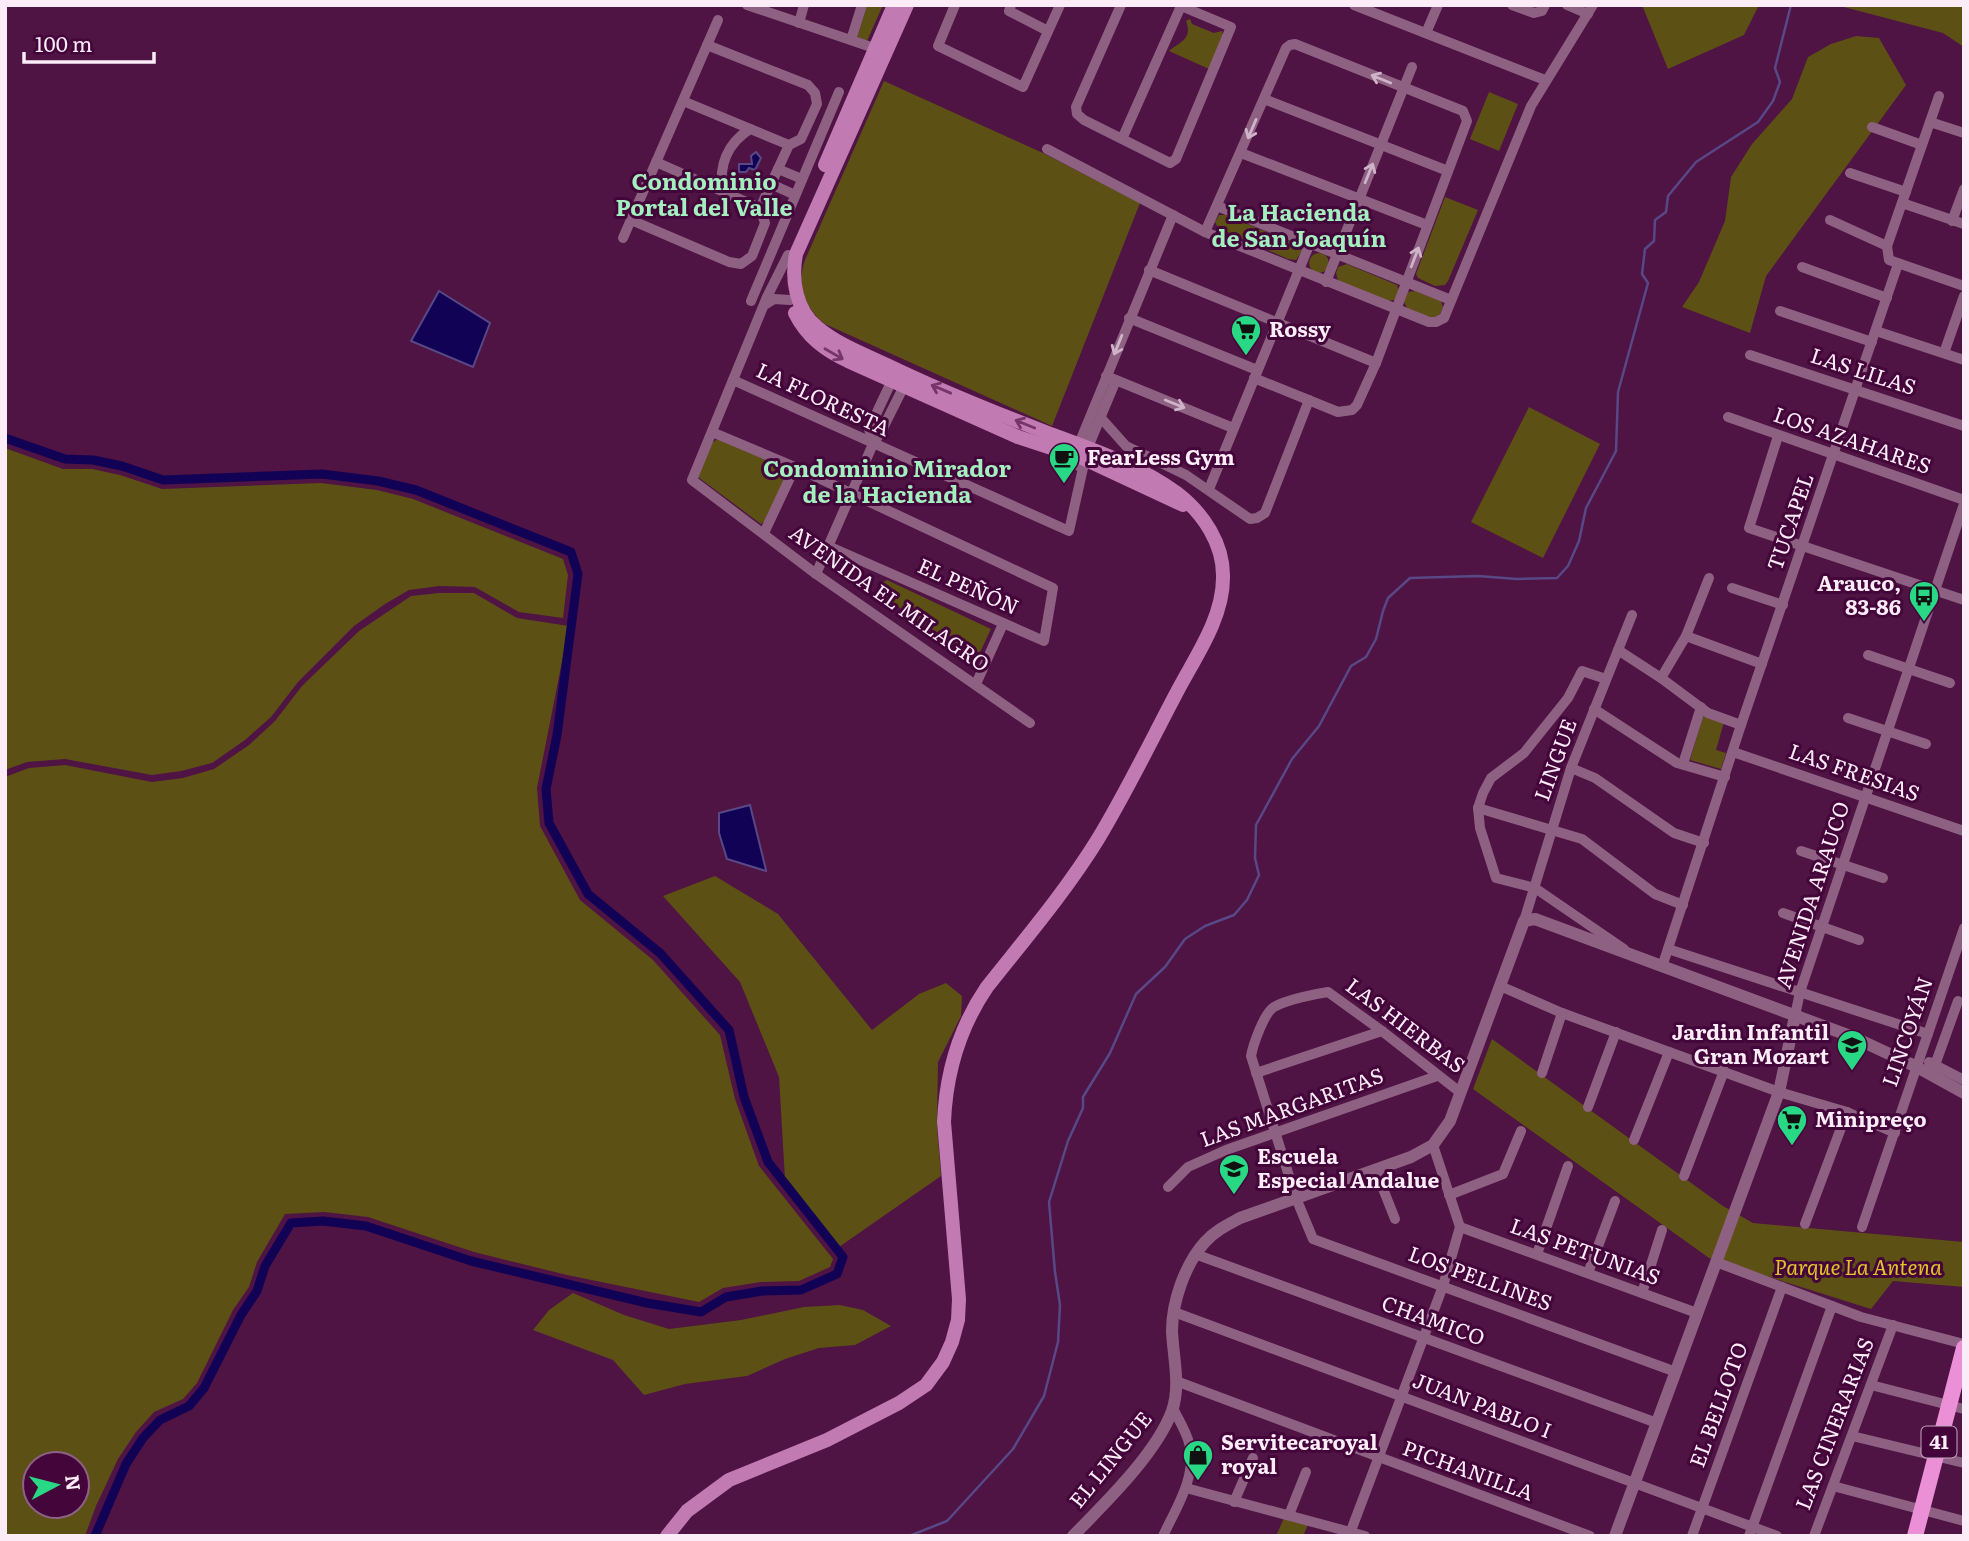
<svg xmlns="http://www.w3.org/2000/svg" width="1969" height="1541" viewBox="0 0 1969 1541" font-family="Literata,serif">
<rect width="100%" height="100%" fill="#4f1344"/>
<g fill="#5d5015" fill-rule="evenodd">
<path d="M867 5H883L867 41 857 38Z"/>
<path d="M1642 5H1759L1744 35 1668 69Z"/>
<path d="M1836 5H1964V47L1943 33Z"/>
<path d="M1190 19 1192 24 1214 33 1222 31 1223 36 1209 69 1169 51C1179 42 1193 40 1186 21Z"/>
<path d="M1856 36 1879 38 1906 85 1766 276 1750 333 1682 307 1699 282 1725 221 1731 177 1752 144 1792 99 1808 57 1831 44Z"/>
<path d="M884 81 1045 154 1140 203 1052 426 825 324C805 309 796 284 805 260Z"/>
<path d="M1489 92 1518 104 1499 151 1470 139Z"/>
<path d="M1445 197 1478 210 1448 281 1445 285 1435 286 1418 278 1416 274Z"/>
<path d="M1219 215H1225L1299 245 1302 251 1296 260 1288 259 1218 228 1215 222Z"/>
<circle cx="1319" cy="263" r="10"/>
<path d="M1347 264 1397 285 1400 293 1395 300 1388 301 1338 281 1336 273 1338 267Z"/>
<path d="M1415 291 1441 301 1443 307 1439 316 1430 318 1407 308 1404 302 1408 292Z"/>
<path d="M1529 407 1600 444 1543 558 1471 522Z"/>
<path d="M719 438 788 470 765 521 761 524 698 477 712 443Z"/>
<path d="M5 448 63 469H92L120 475 162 489 321 483 377 490 413 499 563 559 568 575 563 618 519 612 475 587 439 586 409 590 385 604 354 626 298 682 271 717 245 740 212 763 181 771 152 775 65 759 27 762 5 770Z"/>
<path d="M887 580 991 629 974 665 882 594 881 583Z"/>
<path d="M439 593H474L517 618 569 626 537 788 540 826 580 900 653 960 720 1035 735 1099 759 1166 833 1259 830 1267 799 1281 761 1282 723 1288 699 1302 567 1275 474 1252 368 1217 324 1212 285 1214 257 1262 249 1287 233 1310 197 1383 183 1399 154 1412 136 1432 118 1459 96 1506 85 1536H5V777L29 768 65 765 152 782 183 778 214 769 249 745 275 721 302 686 359 631 411 596ZM35 1464H77V1506H35Z"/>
<path d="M1703 716 1724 722 1716 750 1726 753 1721 769 1690 760Z"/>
<path d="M715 876 778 914 872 1030 919 994 946 983 962 996 961 1016 938 1062 937 1127 941 1176 839 1247 785 1179 779 1077 740 982 663 896Z"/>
<path d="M1492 1039 1723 1206 1753 1223 1964 1242V1287L1893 1281 1871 1309 1709 1258 1473 1089Z"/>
<path d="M573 1293 624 1315 669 1329 741 1320 804 1307 840 1305 863 1310 891 1326 855 1345 819 1348 785 1359 747 1376 685 1384 644 1395 613 1360 533 1330 549 1310Z"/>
<path d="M1284 1518 1308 1525 1303 1536H1276Z"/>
</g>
<g fill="#120256" stroke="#584886" stroke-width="2">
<path d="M756 152 761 158 755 170 749 168 746 172H739V164H752L751 156Z"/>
<path d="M439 291 490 323 473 367 411 341Z"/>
<path d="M750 805 766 870V871L727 859 719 833V813Z"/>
</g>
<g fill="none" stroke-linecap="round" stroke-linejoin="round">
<path stroke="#584886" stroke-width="2.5" d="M909 1536 947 1521 1013 1449 1044 1396 1058 1342 1060 1305 1055 1272 1049 1202 1068 1141 1083 1108V1097L1110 1053 1136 994 1165 967 1185 939 1205 926 1234 915 1247 900 1259 875 1255 858 1256 825 1292 759 1319 726 1351 666 1366 657 1376 639 1383 611 1388 598 1410 578 1478 576 1517 579 1557 578 1568 566 1579 541 1586 508 1616 451 1618 392 1648 283 1642 274 1645 249 1654 241 1655 220 1666 212 1668 196 1696 162 1758 122 1773 101 1780 82 1775 68 1791 5"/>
<path stroke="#120256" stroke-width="9" d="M5 438 65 459 93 460 122 466 163 480 322 474 378 481 416 490 571 552 578 574 557 735 546 789 549 823 588 894 660 953 729 1030 744 1097 768 1162 843 1257 837 1274 801 1290 762 1291 726 1297 701 1312 647 1303 471 1261 366 1226 323 1221 291 1223 265 1266 257 1291 241 1315 204 1388 189 1406 160 1420 143 1438 126 1464 95 1536"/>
<g stroke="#8e6183" stroke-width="10">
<path d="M747 5 880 50"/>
<path d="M955 5 938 46 1023 87 1060 5"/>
<path d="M1011 5 1009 11 1048 31"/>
<path d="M1121 5 1076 107 1077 114 1084 120 1170 163 1176 159 1231 27 1181 6 1122 139"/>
<path d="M1354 5 1545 80"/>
<path d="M1512 5 1534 13 1542 11 1545 5"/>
<path d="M1567 5 1588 14"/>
<path d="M799 23 804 5"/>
<path d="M1426 33 1438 5"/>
<path d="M851 40 862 5"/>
<path d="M707 45 808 85 815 93 817 104 801 139 789 145 760 208"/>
<path d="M1939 96 1887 246 1889 260 1964 286"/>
<path d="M1264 99 1448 171"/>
<path d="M683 101 789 145"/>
<path d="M1930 122 1964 133"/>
<path d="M1872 127 1922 145"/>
<path d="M1047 149 1205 232 1429 322H1436L1444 318 1531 106 1593 5"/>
<path d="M1241 153 1427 225"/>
<path d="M656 162 760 208"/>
<path d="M778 169 802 179"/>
<path d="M1850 173 1906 192"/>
<path d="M771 184 795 195"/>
<path d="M723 191C718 165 728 143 750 129"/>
<path d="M1902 203 1964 224"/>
<path d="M1217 206 1451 300"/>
<path d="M631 220 729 262 741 264 752 256 765 223 760 208"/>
<path d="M1830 220 1887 246"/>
<path d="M1952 221 1964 189"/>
<path d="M1205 232 1286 48 1290 45 1295 44 1463 111 1467 121 1376 363 1357 405 1352 410 1338 412 1254 378"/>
<path d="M623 238 718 20"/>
<path d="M788 255 767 297 692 480 816 574 1030 723"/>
<path d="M1802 267 1887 298"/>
<path d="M1149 270 1376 363"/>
<path d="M1326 282 1412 67"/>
<path d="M751 301 839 92"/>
<path d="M766 304 774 299 790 300"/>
<path d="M1780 311 1872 342"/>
<path d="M1129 318 1257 370"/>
<path d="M1876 331 1964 360"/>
<path d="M1944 353 1964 296"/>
<path d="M1750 355 1964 426"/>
<path d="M1106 376 1233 428"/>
<path d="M733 380 1069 531 1083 468 1055 455"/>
<path d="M1728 417 1964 500"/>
<path d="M1101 418 1126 446 1186 475 1250 519 1257 518 1265 513 1309 400"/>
<path d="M712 432 795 467 1053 588 1044 641 828 546"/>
<path d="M1778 436 1749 528 1964 600"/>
<path d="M873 444 869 429 894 376"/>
<path d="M1080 448 1079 444 1173 215"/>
<path d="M1086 452 1116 380"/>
<path d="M1209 489 1310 243"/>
<path d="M764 533 795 467"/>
<path d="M816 574 873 444 881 432 907 380"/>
<path d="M1732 588 1783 605"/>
<path d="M1686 636 1762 664"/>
<path d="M1618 650 1661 678 1708 713 1741 725"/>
<path d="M1868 655 1950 683"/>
<path d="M1661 678 1686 636 1709 578"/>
<path d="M1606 679 1582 671 1568 698 1524 753 1491 778 1483 793 1478 808 1480 828 1496 878 1535 888 1624 949"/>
<path d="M976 684 1003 624"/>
<path d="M1594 709 1677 763 1725 777"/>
<path d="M1848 718 1926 744"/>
<path d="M1733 752 1964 831"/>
<path d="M1683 764 1701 707"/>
<path d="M1571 768 1595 778 1674 833 1704 843"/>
<path d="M1478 808 1582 839 1655 894 1683 905"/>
<path d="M1801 851 1883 878"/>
<path d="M1783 913 1859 940"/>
<path d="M1524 921 1571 768 1632 615"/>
<path d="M1668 949 1928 1034"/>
<path d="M1662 967 1741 725 1898 264"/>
<path d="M1500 986 1562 1013 1779 1092 1847 1112 1895 1133"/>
<path d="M1795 1016 1800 992 1964 504"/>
<path d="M1929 1062 1964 1080"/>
<path d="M1935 1065 1958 1001"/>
<path d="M1256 1073 1382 1031"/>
<path d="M1542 1073 1562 1013"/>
<path d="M1461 1093 1382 1031 1328 992C1314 994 1286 1000 1274 1007 1264 1013 1253 1045 1251 1056L1296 1198 1313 1239 1676 1372"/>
<path d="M1588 1107 1616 1032"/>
<path d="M1634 1140 1669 1052"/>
<path d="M1376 1171 1395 1219"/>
<path d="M1684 1176 1724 1071"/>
<path d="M1168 1187 1188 1167 1226 1150 1437 1076"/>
<path d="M1449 1195 1503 1174 1521 1131"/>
<path d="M1805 1224 1847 1112"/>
<path d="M1460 1227 1697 1313"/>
<path d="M1862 1227 1964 928"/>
<path d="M1195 1254 1657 1423"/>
<path d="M1537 1254 1568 1166"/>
<path d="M1716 1262 1861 1317 1964 1344"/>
<path d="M1588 1273 1615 1201"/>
<path d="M1642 1293 1662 1230"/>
<path d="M1174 1312 1777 1536"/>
<path d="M1176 1381 1590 1536"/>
<path d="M1871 1385 1964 1409"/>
<path d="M1852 1436 1964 1463"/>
<path d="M1833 1486 1964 1521"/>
<path d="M1186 1488 1365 1536"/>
<path d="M1234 1502 1253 1458"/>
<path d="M1289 1515 1306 1472"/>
<path d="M1163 1536C1176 1508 1198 1475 1189 1443 1186 1431 1178 1419 1173 1408"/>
<path d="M1349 1536 1443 1286 1460 1227 1433 1145"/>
<path d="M1692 1536 1782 1287"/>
<path d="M1749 1536 1832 1306"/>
<path d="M1814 1536 1893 1325"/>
</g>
<g stroke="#8e6183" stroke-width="12">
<path d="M1073 1536C1105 1503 1156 1454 1172 1411 1181 1385 1173 1357 1172 1331 1172 1302 1185 1264 1205 1242 1215 1231 1227 1225 1240 1218L1411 1157 1433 1145 1450 1121 1524 921 1535 919 1853 1037 1917 1067 1964 1093"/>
<path d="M1615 1536 1779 1092 1795 1016"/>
</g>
<g stroke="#c27bb2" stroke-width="14">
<path d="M825 165 894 5"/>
<path d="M795 313C807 337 825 350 848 361L1018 437 1082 458 1183 505"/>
<path d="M667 1536 687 1511 729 1480 827 1440 899 1403 926 1385 943 1362 952 1342 958 1320 959 1299 944 1122C946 1073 959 1028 987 987 1025 939 1066 891 1098 839 1127 791 1152 739 1178 690 1196 656 1223 618 1223 578 1224 544 1203 513 1177 493 1139 465 1091 449 1048 433 993 412 939 390 887 365 863 354 837 344 817 327 796 310 791 280 796 254L907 5"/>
</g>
<path stroke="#eb8fd6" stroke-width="16" d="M1915 1536 1964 1348"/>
</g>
<defs><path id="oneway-shaft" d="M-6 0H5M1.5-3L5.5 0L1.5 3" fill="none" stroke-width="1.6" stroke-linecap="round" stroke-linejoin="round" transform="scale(1.75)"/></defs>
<g stroke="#cfb4c9">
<use href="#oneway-shaft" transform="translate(1381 79) rotate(-158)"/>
<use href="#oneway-shaft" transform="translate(1252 129) rotate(113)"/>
<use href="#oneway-shaft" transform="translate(1369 173) rotate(-68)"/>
<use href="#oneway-shaft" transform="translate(1415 257) rotate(-69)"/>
<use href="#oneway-shaft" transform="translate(1118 345) rotate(112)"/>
<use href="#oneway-shaft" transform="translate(1175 404) rotate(22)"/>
</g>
<g stroke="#76356a">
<use href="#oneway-shaft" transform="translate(834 354) rotate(30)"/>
<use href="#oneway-shaft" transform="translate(941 389) rotate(-157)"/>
<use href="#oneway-shaft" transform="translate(1025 424) rotate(-158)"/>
</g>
<defs>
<g id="supermarket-pin" transform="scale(1.575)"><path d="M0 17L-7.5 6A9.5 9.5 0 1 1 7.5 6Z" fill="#29d885" stroke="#44063a"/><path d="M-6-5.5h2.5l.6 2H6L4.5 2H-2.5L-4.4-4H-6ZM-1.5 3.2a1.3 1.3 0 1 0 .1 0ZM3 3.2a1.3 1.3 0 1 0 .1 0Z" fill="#111"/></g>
<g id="cafe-pin" transform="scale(1.575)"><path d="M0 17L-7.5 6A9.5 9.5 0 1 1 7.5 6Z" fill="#29d885" stroke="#44063a"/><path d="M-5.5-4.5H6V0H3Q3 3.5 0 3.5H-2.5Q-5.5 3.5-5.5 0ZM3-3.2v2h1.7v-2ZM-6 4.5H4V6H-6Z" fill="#111"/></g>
<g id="bus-pin" transform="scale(1.575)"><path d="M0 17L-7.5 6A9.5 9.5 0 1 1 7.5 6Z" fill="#29d885" stroke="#44063a"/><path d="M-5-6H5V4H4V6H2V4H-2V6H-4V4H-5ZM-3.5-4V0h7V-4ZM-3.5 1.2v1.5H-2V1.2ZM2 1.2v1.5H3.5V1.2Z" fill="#111"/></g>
<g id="school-pin" transform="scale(1.575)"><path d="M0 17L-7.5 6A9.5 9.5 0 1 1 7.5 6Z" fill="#29d885" stroke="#44063a"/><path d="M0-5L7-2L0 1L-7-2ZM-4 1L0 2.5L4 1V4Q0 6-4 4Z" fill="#111"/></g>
<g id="shop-pin" transform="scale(1.575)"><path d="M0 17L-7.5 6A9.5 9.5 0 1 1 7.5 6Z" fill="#29d885" stroke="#44063a"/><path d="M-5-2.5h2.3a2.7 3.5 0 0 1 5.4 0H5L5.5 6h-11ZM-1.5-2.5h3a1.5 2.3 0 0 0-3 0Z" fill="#111"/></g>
</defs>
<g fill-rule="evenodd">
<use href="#supermarket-pin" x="1246" y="330"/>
<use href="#cafe-pin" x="1064" y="458"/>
<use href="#bus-pin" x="1924" y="596"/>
<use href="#school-pin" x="1852" y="1045"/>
<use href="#supermarket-pin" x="1792" y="1120"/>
<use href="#school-pin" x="1234" y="1169"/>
<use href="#shop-pin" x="1198" y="1455"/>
</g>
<g text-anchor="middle" stroke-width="6" stroke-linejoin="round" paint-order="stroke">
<rect fill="#44063a" stroke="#c4a7be" stroke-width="2" x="1921.5" y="1426.5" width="35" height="31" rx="5"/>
<g font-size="19" font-weight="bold" fill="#fbecf7">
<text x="1939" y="1449">41</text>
</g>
<g font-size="21" font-weight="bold" fill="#fbecf7" stroke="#44063a" text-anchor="start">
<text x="1269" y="337">Rossy</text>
<text x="1087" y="465">FearLess Gym</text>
<text x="1901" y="591" text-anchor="end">Arauco,<tspan x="1901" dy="24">83-86</tspan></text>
<text x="1829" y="1040" text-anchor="end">Jardin Infantil<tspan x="1829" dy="24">Gran Mozart</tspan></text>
<text x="1815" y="1127">Minipreço</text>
<text x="1257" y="1164">Escuela<tspan x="1257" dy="24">Especial Andalue</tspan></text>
<text x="1221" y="1450">Servitecaroyal<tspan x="1221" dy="24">royal</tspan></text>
</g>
<g font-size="21" fill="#fbecf7" stroke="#44063a">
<text transform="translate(1863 372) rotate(18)" y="7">LAS LILAS</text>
<text transform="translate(823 400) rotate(25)" y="7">LA FLORESTA</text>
<text transform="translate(1852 441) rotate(19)" y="7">LOS AZAHARES</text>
<text transform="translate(1791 522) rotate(-71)" y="7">TUCAPEL</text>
<text transform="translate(968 587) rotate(24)" y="7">EL PEÑÓN</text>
<text transform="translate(889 599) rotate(35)" y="7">AVENIDA EL MILAGRO</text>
<text transform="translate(1556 760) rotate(-70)" y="7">LINGUE</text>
<text transform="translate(1854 773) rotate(19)" y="7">LAS FRESIAS</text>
<text transform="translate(1813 895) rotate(-72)" y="7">AVENIDA ARAUCO</text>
<text transform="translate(1405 1026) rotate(37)" y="7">LAS HIERBAS</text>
<text transform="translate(1908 1032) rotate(-71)" y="7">LINCOYÁN</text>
<text transform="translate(1292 1108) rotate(-20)" y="7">LAS MARGARITAS</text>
<text transform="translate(1585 1252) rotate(20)" y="7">LAS PETUNIAS</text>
<text transform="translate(1480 1279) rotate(20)" y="7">LOS PELLINES</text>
<text transform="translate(1433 1321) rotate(20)" y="7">CHAMICO</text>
<text transform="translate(1719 1405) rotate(-70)" y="7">EL BELLOTO</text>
<text transform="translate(1482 1406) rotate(21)" y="7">JUAN PABLO I</text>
<text transform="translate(1835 1424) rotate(-69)" y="7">LAS CINERARIAS</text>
<text transform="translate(1111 1460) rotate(-51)" y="7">EL LINGUE</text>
<text transform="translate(1468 1471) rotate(20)" y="7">PICHANILLA</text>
</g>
<g font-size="21" font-style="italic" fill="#e2c22d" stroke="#44063a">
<text x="1858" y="1275">Parque La Antena</text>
</g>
<g font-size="23" font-weight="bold" fill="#a3efbf" stroke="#44063a">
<text x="704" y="190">Condominio<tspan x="704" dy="26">Portal del Valle</tspan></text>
<text x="1299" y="221">La Hacienda<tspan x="1299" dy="26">de San Joaquín</tspan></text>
<text x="887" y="477">Condominio Mirador<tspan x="887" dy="26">de la Hacienda</tspan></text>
</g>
</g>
<rect width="1969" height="1541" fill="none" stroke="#fbecf7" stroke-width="14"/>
<g transform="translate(56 1485) rotate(83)"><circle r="33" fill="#44063a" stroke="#8d6286" stroke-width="2"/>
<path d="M0-5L12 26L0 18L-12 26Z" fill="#29d885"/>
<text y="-10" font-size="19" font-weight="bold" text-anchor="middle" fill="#fbecf7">N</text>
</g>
<path d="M24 52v10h130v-10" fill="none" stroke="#fbecf7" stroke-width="3.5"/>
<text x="35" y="52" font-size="21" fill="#fbecf7" stroke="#44063a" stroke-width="5" paint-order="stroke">100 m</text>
</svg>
